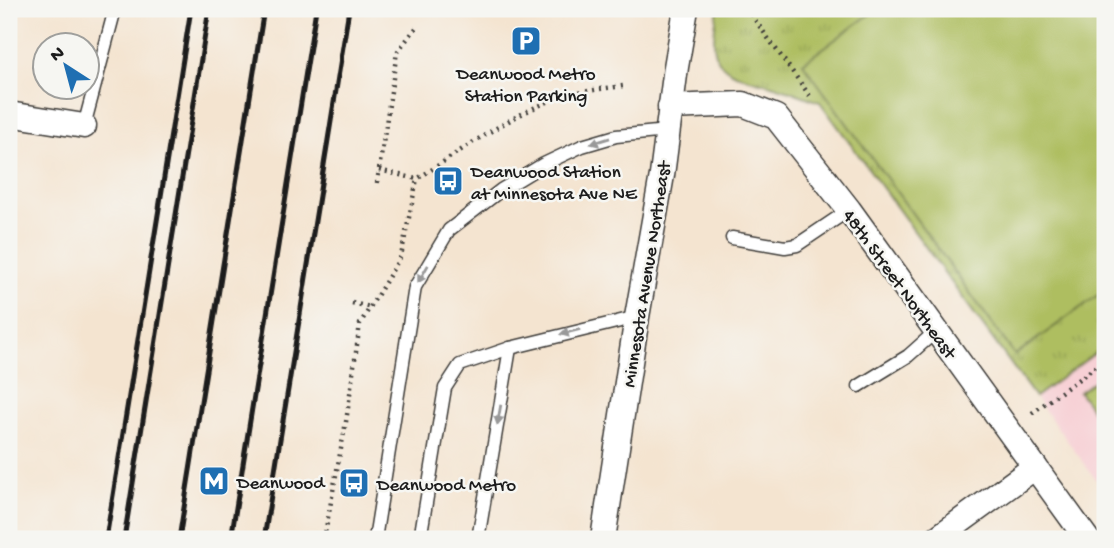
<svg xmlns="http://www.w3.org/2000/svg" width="1114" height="548" viewBox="0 0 1114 548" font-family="'Gochi Hand',sans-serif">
<defs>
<pattern id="park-tufts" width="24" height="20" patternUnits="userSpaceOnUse" patternTransform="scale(1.75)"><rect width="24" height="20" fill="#aebe61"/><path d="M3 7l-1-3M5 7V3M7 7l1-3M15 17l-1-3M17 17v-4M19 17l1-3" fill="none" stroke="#95a354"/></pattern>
</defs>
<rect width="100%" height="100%" fill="#f6f6f2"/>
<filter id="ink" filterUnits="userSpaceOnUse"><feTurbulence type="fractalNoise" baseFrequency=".0143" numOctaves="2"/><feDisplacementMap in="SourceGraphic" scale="14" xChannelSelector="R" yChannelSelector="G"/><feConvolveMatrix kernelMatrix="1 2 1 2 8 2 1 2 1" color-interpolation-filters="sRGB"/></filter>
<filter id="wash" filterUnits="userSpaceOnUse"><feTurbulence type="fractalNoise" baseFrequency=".00686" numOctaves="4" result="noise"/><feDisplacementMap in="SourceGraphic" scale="28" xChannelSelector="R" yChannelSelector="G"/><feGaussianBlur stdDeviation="1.57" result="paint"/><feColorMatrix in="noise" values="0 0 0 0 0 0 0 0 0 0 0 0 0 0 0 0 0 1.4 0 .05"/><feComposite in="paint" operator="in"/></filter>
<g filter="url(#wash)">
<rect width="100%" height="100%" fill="#f4e4d0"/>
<path fill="#f7cfd4" d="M1105 346V492L1035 397Z"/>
<g fill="url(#park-tufts)" stroke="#656d3e" stroke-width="2">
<path d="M718 9H1105V346L1035 397 820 102C803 96 786 89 768 84 717 71 707 64 718 9Z"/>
<path d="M1105 373V427L1079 392Z"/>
</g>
<path fill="#aebe61" stroke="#656d3e" stroke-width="2" d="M877 9H1105V290L1015 355 803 63Z"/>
</g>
<g filter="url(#ink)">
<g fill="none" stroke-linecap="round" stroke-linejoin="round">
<g stroke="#3c3a37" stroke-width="15">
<g id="service">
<path d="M84 126 115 9"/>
<path d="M732 238 785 247 797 245 849 210"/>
<path d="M859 386 908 356 936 331"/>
<path d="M375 539 415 287 449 230 501 190 544 164 582 146 616 136 667 131"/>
<path d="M420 539 445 388 460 365 510 348 637 317"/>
<path d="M478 539 510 348"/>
</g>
</g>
<g stroke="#3c3a37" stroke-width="27">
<g id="minor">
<path d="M670 107 743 104 776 117 849 210 1087 539"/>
<path d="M9 114 84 126"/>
<path d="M603 539 637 317 662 175 676 67 686 9"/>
<path d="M936 539 1035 467"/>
</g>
</g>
<g stroke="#3c3a37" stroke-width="4.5" stroke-dasharray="2 5" stroke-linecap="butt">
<path d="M747 9 810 96"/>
<path d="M379 170 417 179C461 151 505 118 553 100 576 92 599 89 623 86"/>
<path d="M377 183 397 52 416 28"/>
<path d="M352 303 370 307"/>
<path d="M1032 413 1105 360"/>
<path d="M324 539 346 422 360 324 401 256 417 179"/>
</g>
<use href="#service" stroke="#fff" stroke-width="12"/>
<use href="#minor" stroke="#fff" stroke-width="24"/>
<g stroke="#1c1c1c" stroke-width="5">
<path d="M106 539 191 9"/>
<path d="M124 539 209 9"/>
<path d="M179 539 264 9"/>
<path d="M231 539 316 9"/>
<path d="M264 539 349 9"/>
</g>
</g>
<defs><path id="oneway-solid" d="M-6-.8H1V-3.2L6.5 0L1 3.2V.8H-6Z" transform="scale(1.75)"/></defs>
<g fill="#999">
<use href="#oneway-solid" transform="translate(600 141) rotate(163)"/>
<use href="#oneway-solid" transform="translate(423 274) rotate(120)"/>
<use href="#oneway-solid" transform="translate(570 332) rotate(166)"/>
<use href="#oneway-solid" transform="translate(499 415) rotate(100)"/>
</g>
</g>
<defs>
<g id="parking-square" transform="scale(1.575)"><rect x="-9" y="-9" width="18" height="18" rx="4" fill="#1f6fb2" stroke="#f6f6f2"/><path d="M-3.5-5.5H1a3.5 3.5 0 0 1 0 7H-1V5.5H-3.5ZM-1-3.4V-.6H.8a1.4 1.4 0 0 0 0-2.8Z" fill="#fff"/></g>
<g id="bus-square" transform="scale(1.575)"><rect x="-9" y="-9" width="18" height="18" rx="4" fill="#1f6fb2" stroke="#f6f6f2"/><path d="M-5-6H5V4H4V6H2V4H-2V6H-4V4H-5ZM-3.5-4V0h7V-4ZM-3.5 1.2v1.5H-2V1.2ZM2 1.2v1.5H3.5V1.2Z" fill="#fff"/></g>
<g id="metro-square" transform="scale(1.575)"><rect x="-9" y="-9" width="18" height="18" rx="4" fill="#1f6fb2" stroke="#f6f6f2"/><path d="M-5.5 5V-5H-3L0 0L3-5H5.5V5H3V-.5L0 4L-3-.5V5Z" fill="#fff"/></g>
</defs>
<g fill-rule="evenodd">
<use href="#parking-square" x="526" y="41"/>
<use href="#bus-square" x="448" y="181"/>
<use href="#metro-square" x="214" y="481"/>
<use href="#bus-square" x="354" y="483"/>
</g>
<g text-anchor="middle" stroke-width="5" stroke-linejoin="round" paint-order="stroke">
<g font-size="19" fill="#1c1c1c" stroke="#f6f6f2" text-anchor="start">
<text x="526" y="79" text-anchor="middle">Deanwood Metro<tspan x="526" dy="22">Station Parking</tspan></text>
<text x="471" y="177">Deanwood Station<tspan x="471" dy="22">at Minnesota Ave NE</tspan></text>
<text x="237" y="488">Deanwood</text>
<text x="377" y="490">Deanwood Metro</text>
</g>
<g font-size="19" fill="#1c1c1c" stroke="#f6f6f2">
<text transform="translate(645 274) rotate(-81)" y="7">Minnesota Avenue Northeast</text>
<text transform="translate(901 283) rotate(54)" y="7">48th Street Northeast</text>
</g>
</g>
<rect width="1114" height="548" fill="none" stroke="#f6f6f2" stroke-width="35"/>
<g transform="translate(66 66) rotate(324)"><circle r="33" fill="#f6f6f2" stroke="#9f9f9c" stroke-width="2"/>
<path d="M0-5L12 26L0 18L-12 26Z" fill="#1f6fb2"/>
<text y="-10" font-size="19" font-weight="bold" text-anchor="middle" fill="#1c1c1c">N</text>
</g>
</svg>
